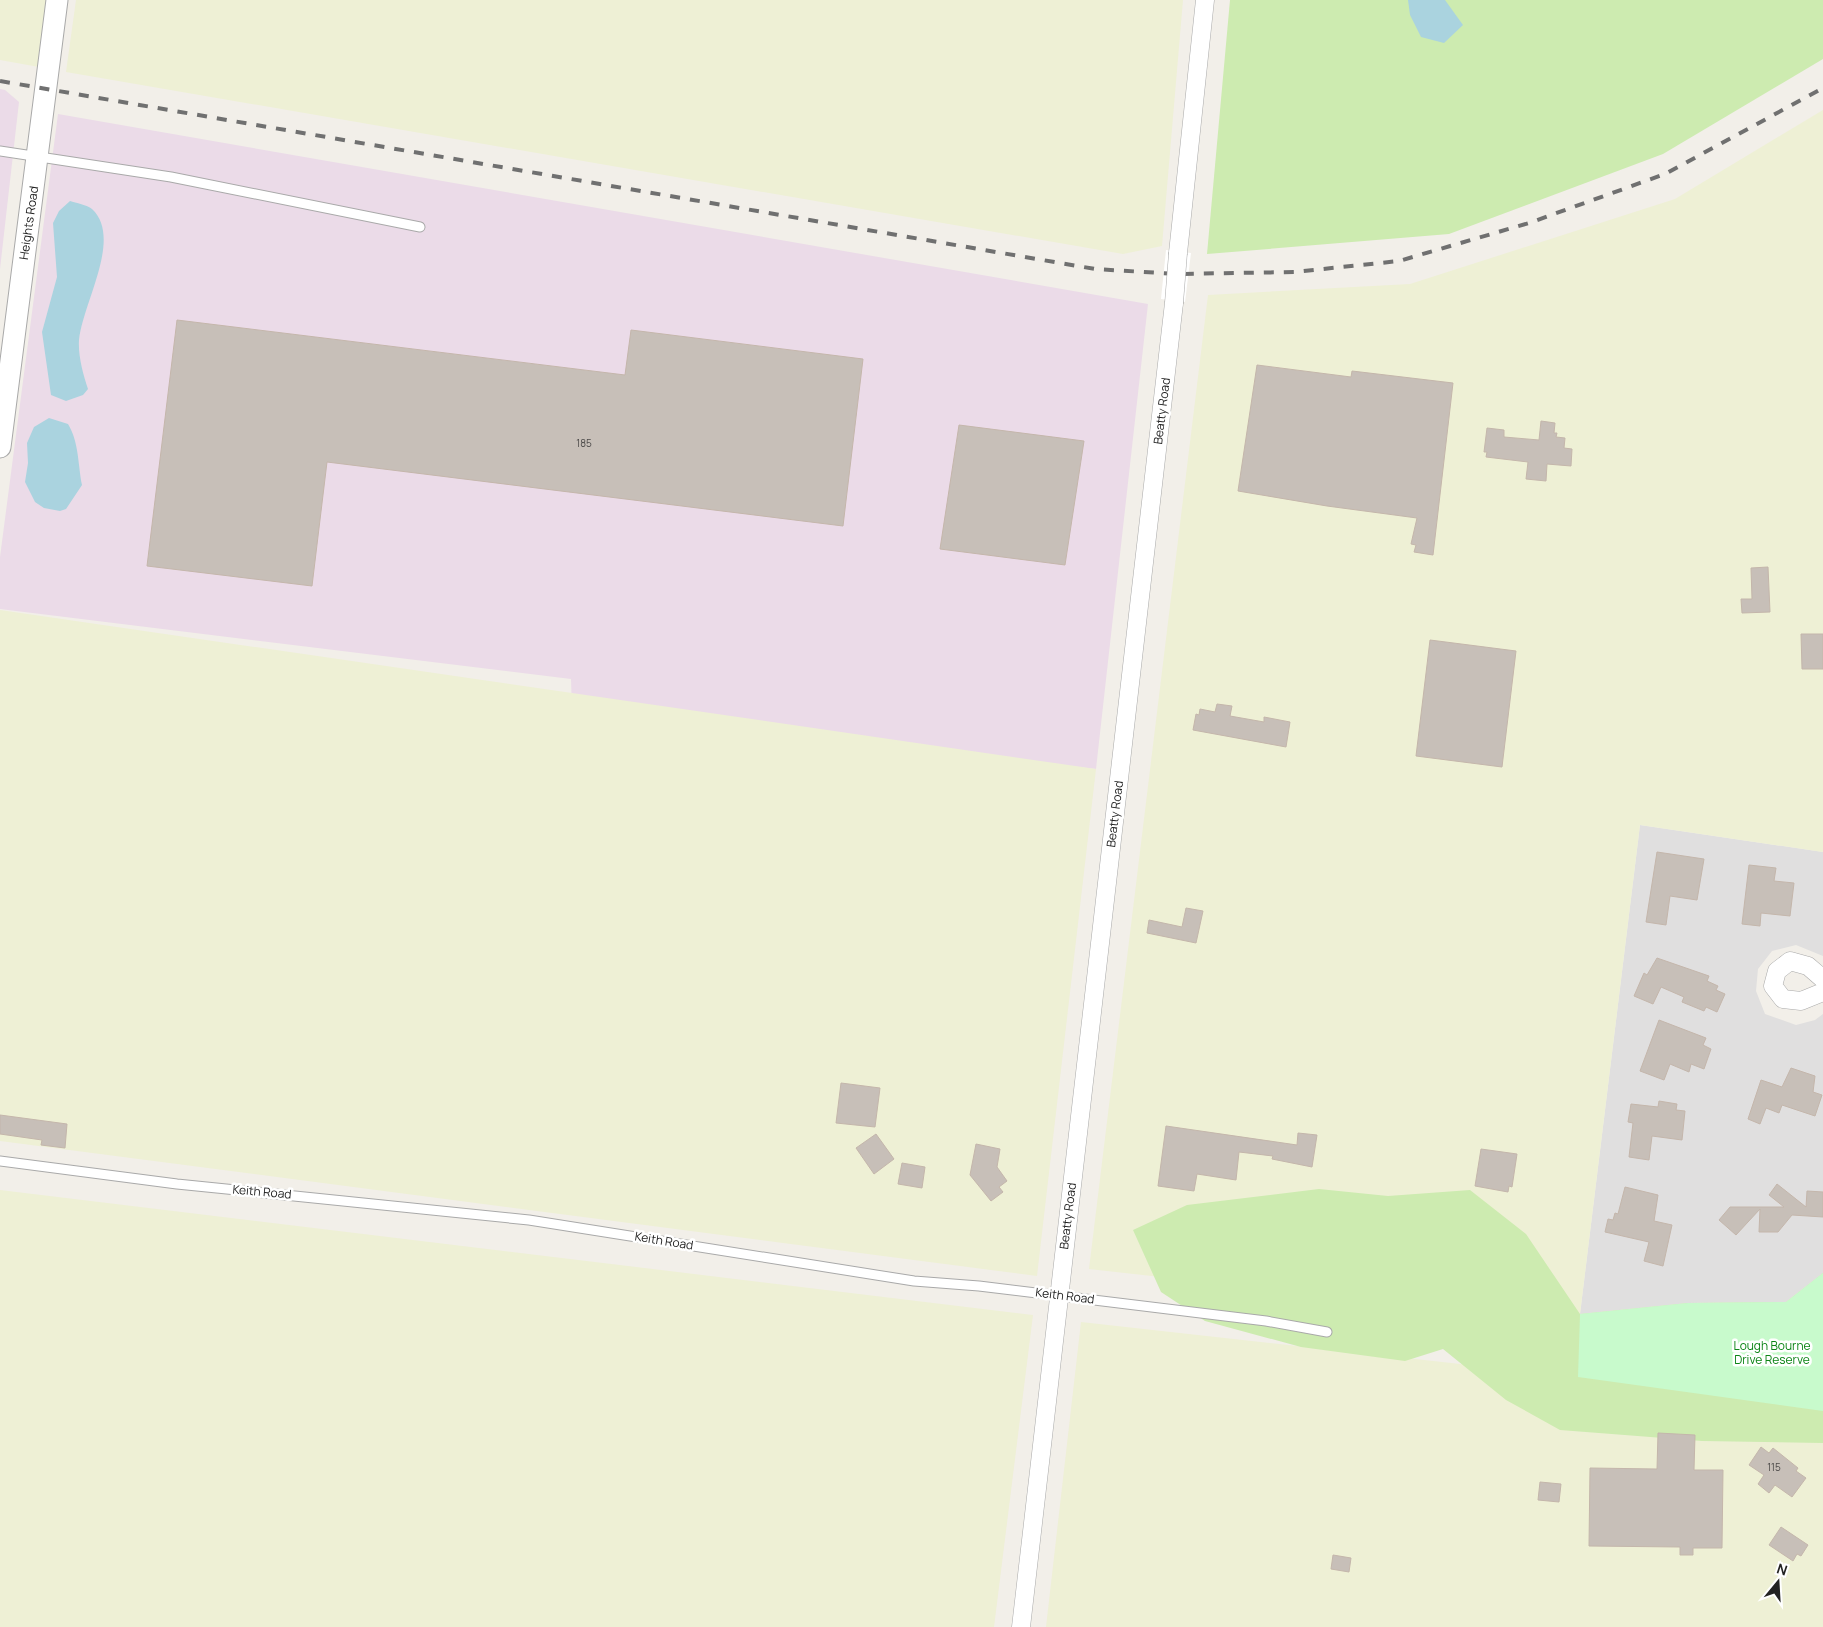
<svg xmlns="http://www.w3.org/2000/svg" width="1823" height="1627" viewBox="0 0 1823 1627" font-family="Manrope,sans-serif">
<rect width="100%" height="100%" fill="#f2efe9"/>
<path fill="#e0dfdf" d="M1640 825 1823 852V956L1796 945 1772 951 1758 969 1756 991 1765 1014 1796 1025 1815 1020 1823 1014V1273L1786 1302 1688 1303 1580 1314Z"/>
<g fill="#ebdbe8">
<path d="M0 89 5 90 19 102 0 269Z"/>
<path d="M58 114 1148 304 1096 769 572 710 571 679 0 609V557Z"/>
</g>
<g fill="#eef0d5">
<path d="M0 0H46L39 67 0 60Z"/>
<path d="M76 0H1183L1162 246 1123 254 66 72Z"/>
<path d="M1823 110V852L1640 825 1580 1314 1510 1316 1089 1269 1208 295 1410 284 1675 199Z"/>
<path d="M0 610 1096 769 1037 1276 0 1141Z"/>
<path d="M0 1190 1033 1315 994 1627H0Z"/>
<path d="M1081 1322 1578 1377 1823 1411V1627H1046Z"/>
</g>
<g fill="#cdebb0">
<path d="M1230 0H1823V59L1663 154 1449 234 1207 254Z"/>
<path d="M1319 1189 1388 1196 1470 1190 1526 1234 1580 1314 1688 1303 1786 1302 1823 1273V1443L1702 1441 1560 1430 1506 1400 1443 1349 1405 1361 1301 1347 1205 1321 1161 1292 1133 1230 1187 1205Z"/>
</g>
<path fill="#c8facc" d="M1823 1273V1411L1578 1377 1580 1314 1688 1303 1786 1302Z"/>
<g fill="#aad3df">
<path d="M1408 0H1445L1463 25 1444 43 1421 37 1410 15Z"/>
<path d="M70 201C76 203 87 205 92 209 123 238 83 302 79 340 78 356 83 374 88 389L83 395 66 401 51 395 42 332 57 277 53 223 59 211Z"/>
<path d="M49 418 68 424C79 442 78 465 82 485L66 509 60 511 44 508 35 502 25 482 28 463 27 443 34 427Z"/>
</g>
<path fill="#fff" d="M1166 250 1191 253 1185 302 1161 299Z"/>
<g fill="#c7bfb8" stroke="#c4b6ab">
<path d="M177 320 625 375 631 330 863 359 843 526 327 462 312 586 147 566Z"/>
<path d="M1257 365 1351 377 1352 371 1453 383 1433 555 1414 552 1416 545 1411 544 1417 518 1327 506 1238 491Z"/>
<path d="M1541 421 1555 423 1554 433H1557L1556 437 1565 438 1564 448 1572 449 1571 466 1547 464 1546 481 1526 479 1528 462 1486 457 1487 452H1484L1487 428 1504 430V437L1539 440Z"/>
<path d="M959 425 1084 441 1065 565 940 549Z"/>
<path d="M1768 567 1770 612 1742 613 1741 599H1752L1751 568Z"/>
<path d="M1801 634H1823V669H1802Z"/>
<path d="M1430 640 1516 651 1502 767 1416 756Z"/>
<path d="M1217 704 1232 706 1230 716 1264 722V717L1290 722 1286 747 1193 730 1196 714 1199 715 1200 709 1215 712Z"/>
<path d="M1657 852 1704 859 1697 900 1670 896 1666 925 1646 922Z"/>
<path d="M1749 865 1776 868 1774 881 1794 883 1790 916 1761 913 1760 926 1742 924Z"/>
<path d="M1186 908 1203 911 1196 943 1147 933 1149 920 1182 927Z"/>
<path d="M1657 958 1709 976 1707 981 1718 986 1716 990 1725 994 1717 1012 1706 1007 1704 1011 1682 1002 1684 997 1661 987 1653 1004 1634 996 1644 973 1647 975Z"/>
<path d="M1659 1020 1706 1038 1703 1045 1711 1049 1704 1069 1691 1064 1689 1072 1670 1064 1664 1080 1640 1071Z"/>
<path d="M1791 1068 1815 1076 1813 1092 1822 1095 1815 1116 1782 1105 1779 1113 1766 1108 1760 1124 1748 1119 1761 1080 1782 1087Z"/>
<path d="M841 1083 880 1088 875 1127 836 1123Z"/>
<path d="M1659 1101 1677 1104 1676 1110 1685 1111 1682 1140 1652 1136 1649 1160 1629 1157 1633 1123 1628 1122 1631 1104 1658 1107Z"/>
<path d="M0 1115 67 1124 65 1148 41 1145 42 1140 0 1134Z"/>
<path d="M1166 1126 1297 1145 1298 1133 1317 1135 1312 1167 1272 1159 1273 1156 1239 1152 1236 1180 1197 1174 1194 1191 1158 1186Z"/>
<path d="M876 1134 894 1159 874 1174 856 1148Z"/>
<path d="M976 1144 1000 1149 997 1167 1007 1181 999 1187 1003 1192 991 1201 970 1175Z"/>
<path d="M1481 1149 1517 1154 1512 1187 1509 1186 1508 1192 1475 1186Z"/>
<path d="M902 1163 925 1167 922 1188 898 1184Z"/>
<path d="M1777 1184 1806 1207 1807 1191 1823 1192V1217L1792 1215 1778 1232H1759L1760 1209 1736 1235 1719 1220 1730 1207H1784L1769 1195Z"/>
<path d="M1625 1187 1658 1195 1654 1221 1672 1225 1663 1266 1644 1261 1649 1242 1605 1232 1608 1219 1613 1220 1615 1213 1618 1214Z"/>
<path d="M1658 1433 1695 1435 1694 1470H1723L1722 1548H1693V1555H1680V1547L1589 1546 1590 1468 1657 1469Z"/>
<path d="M1761 1447 1769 1453 1773 1448 1798 1468 1796 1471 1806 1478 1792 1497 1775 1485 1769 1493 1758 1484 1764 1475 1749 1465Z"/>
<path d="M1540 1482 1561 1484 1559 1502 1538 1500Z"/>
<path d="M1781 1527 1808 1545 1801 1556 1797 1554 1793 1561 1769 1545Z"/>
<path d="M1333 1555 1351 1558 1349 1572 1331 1569Z"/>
</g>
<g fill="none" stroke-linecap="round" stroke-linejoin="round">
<g stroke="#a9a9a9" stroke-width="11">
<g id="service">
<path d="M0 151 171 177 420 227"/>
<path d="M0 1161 177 1184 529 1220 914 1281 979 1286 1266 1321 1327 1332"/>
</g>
</g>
<g stroke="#a9a9a9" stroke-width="19">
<g id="minor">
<path d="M1178 253 1205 0"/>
<path d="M1823 979 1808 966 1790 961 1777 971 1773 986 1783 999 1801 1001 1823 992"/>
<path d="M1021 1627 1174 303"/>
</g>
</g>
<g stroke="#a9a9a9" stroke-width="23">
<path id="tertiary" d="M0 447 57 0"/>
</g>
<use href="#service" stroke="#fff" stroke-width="9"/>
<use href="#minor" stroke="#fff" stroke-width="18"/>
<use href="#tertiary" stroke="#fff" stroke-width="21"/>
<path stroke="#707070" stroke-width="4" stroke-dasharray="10 10" stroke-linecap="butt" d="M0 81 1095 269 1177 274 1294 272 1399 261 1529 223 1665 174 1823 88"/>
<g stroke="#a9a9a9" stroke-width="19" stroke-linecap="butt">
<path id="minor-bridge" d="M1174 303 1178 253"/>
</g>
<use href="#minor-bridge" stroke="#fff" stroke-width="18"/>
</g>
<g text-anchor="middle" stroke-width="5" stroke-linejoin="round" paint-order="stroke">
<g font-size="10" fill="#4b4948">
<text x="584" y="447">185</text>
<text x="1774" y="1471">115</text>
</g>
<g font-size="12" fill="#222" stroke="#fff">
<text transform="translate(29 223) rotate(-82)" y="4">Heights Road</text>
<text transform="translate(1162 411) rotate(-83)" y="4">Beatty Road</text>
<text transform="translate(1115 814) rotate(-83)" y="4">Beatty Road</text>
<text transform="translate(262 1192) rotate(5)" y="4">Keith Road</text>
<text transform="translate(1068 1216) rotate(-83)" y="4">Beatty Road</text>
<text transform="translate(664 1241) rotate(9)" y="4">Keith Road</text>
<text transform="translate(1065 1296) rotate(7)" y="4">Keith Road</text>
</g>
<g font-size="12" fill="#0c8416" stroke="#fff">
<text x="1772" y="1350">Lough Bourne<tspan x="1772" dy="14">Drive Reserve</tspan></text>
</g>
</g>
<g transform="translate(1778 1582) rotate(18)" stroke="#ffffff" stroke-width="4" paint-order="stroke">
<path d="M0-4L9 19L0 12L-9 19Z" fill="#222222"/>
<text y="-8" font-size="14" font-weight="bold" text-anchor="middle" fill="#222222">N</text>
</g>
</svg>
